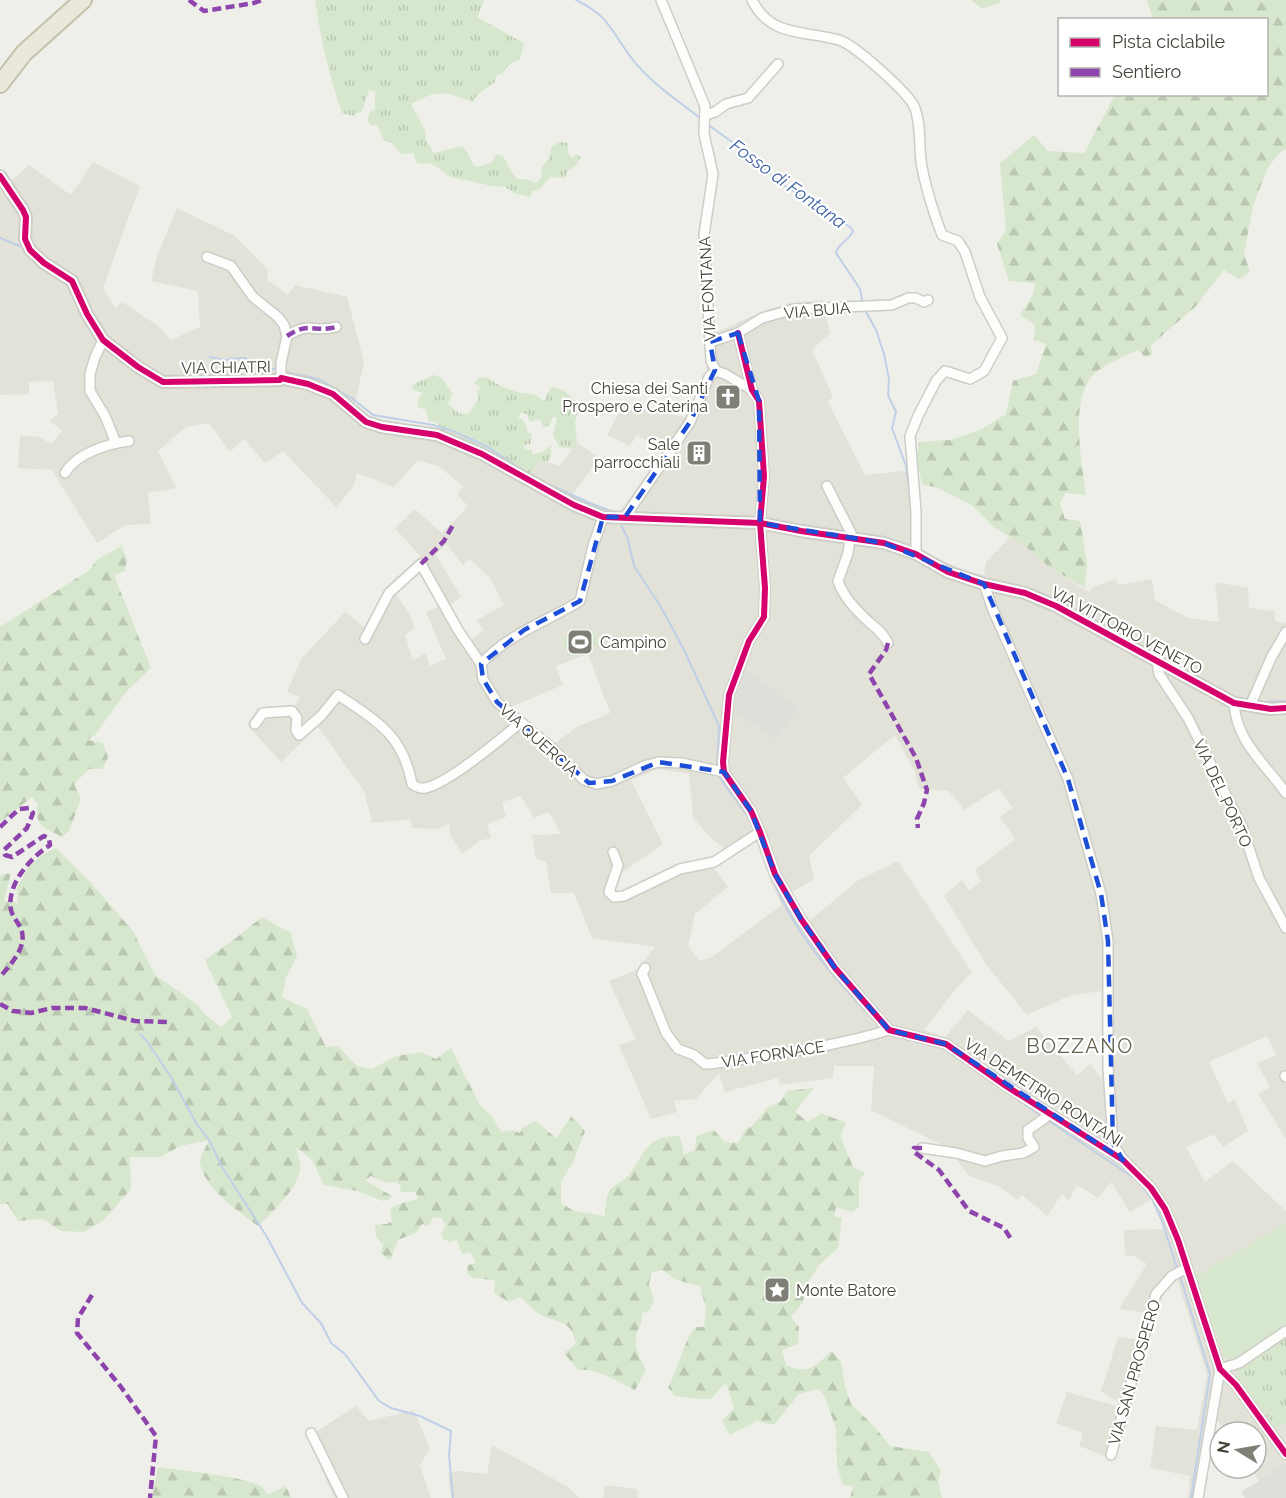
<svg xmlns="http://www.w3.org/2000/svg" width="1286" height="1498" viewBox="0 0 1286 1498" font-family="Raleway,sans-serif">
<defs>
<pattern id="grass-tufts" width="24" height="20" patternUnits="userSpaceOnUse" patternTransform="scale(1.5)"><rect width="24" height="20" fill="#d7e7cd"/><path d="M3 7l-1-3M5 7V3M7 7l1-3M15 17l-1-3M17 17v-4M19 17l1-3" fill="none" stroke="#bac7b1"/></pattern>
<pattern id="forest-firs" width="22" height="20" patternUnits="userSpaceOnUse" patternTransform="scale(1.5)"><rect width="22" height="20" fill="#d7e7cd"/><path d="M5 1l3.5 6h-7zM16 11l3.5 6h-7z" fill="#bac7b1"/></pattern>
</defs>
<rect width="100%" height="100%" fill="#efefea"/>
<g fill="#e3e2d8" fill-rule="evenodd">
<path d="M93 162 140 186 103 288 116 309 122 302 157 325 171 340 200 327 198 291 151 281 157 256 177 208 235 236 268 270 267 280 288 295 295 285 347 297 364 362 355 404 368 415 385 424 438 430 461 437 498 456 530 475 541 460 560 466 577 443 600 458 572 495 605 511 619 512 664 451 637 435 630 446 607 435 623 405 685 417 707 375 704 338 763 311 790 303 822 300 830 333 812 350 833 397 828 402 865 475 915 470 919 551 966 571 984 575 986 562 1010 537 1025 546 1049 567 1089 592 1093 587 1116 579 1118 585 1152 579 1155 600 1188 618 1219 622 1215 582 1248 588 1249 608 1275 611V621L1286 623V1139L1258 1094 1270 1087 1257 1063 1276 1055 1267 1036 1209 1062 1228 1103 1235 1100 1248 1131 1223 1147 1214 1134 1186 1147 1205 1182 1233 1161 1286 1211V1335L1277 1429 1286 1423V1498H1245L1259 1481 1251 1468H1256V1432H1225L1216 1418 1204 1498H1188L1190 1476 1150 1468 1156 1426 1197 1430 1207 1374 1177 1279H1174L1157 1306 1139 1366 1115 1460 1079 1446 1083 1433 1056 1423 1067 1392 1117 1406V1401L1101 1391 1118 1337 1141 1340 1147 1313 1119 1309 1147 1264 1136 1257 1125 1255 1124 1230 1166 1229 1152 1199 1130 1212 1111 1182 1098 1198 1077 1185 1069 1200 1062 1194 1047 1216 1022 1195 1017 1200 1000 1187 969 1176 948 1148 871 1110 874 1066H834L833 1078 780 1085 778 1078 725 1092 719 1073 696 1099 674 1101 677 1112 651 1119 619 1045 636 1040 609 981 638 969 655 947 592 938 574 893H551L546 862 536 859 532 835 561 834 549 812 534 818 521 796 502 802 506 817 487 824 491 838 479 841 462 854 451 837 449 824 437 829 412 828 411 819 372 823 364 791 318 727 281 762 247 725 257 708 296 705 300 697 287 692 301 659 345 612 364 627 386 587 420 556 395 528 415 509 442 533 468 506 457 494 463 486 438 466 418 460 394 487 357 473 353 487 336 507 283 451 265 463 244 439 230 452 209 423 186 427 158 451 176 488 148 493 151 524 125 525 97 543 52 470 18 468 20 435 40 437 51 444 62 431 50 421 58 413 53 381 29 382V394L0 395V191L29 165 71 195ZM446 544 463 565 470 559 490 578 504 605 477 620 483 630 470 641 448 607 461 597 436 555ZM420 568 442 605 426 612 446 659 430 666 426 653 413 660 405 635 415 628 409 613 395 593ZM588 654 610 713 577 727 555 743 511 707 563 685 556 666ZM895 735 914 770 919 789 949 791 964 810 999 788 1013 808 1000 817 1015 839 975 870 981 881 969 891 962 880 944 896 986 964 1027 1015 1069 996 1101 991 1102 1079 1090 1064 1077 1075 1036 1027 1009 1041 968 1010 945 1037 924 1030 952 993 972 972 898 861 857 881 808 922 791 893 814 879 809 856 862 805 843 778ZM658 769 689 774 693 818 714 841 725 848 711 859 678 864 620 893 613 888 623 872 663 844 631 780ZM756 841 771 883 782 905 712 957 699 961 688 946 695 914 728 887 714 868Z"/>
<path d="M356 1406 369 1421 414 1410 430 1449 420 1465 431 1498H334L308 1437Z"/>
<path d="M492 1445 568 1487 579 1498H451L448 1473 459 1471 487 1474Z"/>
<path d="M605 1485 637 1489V1497L639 1498H603Z"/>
</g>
<g fill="url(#grass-tufts)">
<path d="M315 0H484L477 17 524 43 520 60C512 61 507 66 503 73L497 75 495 82 478 94 472 102C443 91 439 89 411 104L425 130 426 140 434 153 462 146C469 152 470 161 476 167L492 163 496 154 503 156 513 174 517 179C525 179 531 179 536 184L542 176 541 167 548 160 552 146 559 142 568 143V153L572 158 577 154 581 158 575 166 567 171 565 178 550 177 540 189 532 191 531 197 516 194 505 187 492 186 450 177 431 163 424 164 417 163 413 153 401 154 392 143 384 140 377 125H371L367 121 370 112 375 109V92L369 90 362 111 353 116 342 113C329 76 321 39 315 0Z"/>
<path d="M433 375C445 377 445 385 453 393L448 404 460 414 469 413 479 398 477 394 480 387 474 383 479 378 487 377C496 384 506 389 517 392 530 395 532 391 544 401L551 387 563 390 582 406 575 421 577 443 573 449 559 447 553 435 557 418 553 417 549 426 544 427 539 419 530 422 527 414 521 413 518 417 523 420 527 428V432L532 434 530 444 524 445 525 449 532 450V454L543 452 551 445V457L547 462 540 460 530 475C502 458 475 442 444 432 438 426 438 420 429 422L426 410 418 407V399L423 393 413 390 412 385Z"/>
<path d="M1286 1335V1423L1277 1429 1237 1378 1240 1367Z"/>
</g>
<g fill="url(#forest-firs)">
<path d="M971 0H1001L1000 2 982 9Z"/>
<path d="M1147 0H1286V149L1280 152 1267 169 1253 206 1244 254 1250 272 1239 279 1224 270 1195 307 1151 345 1152 354 1145 357 1138 350C1125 356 1108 363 1096 372 1068 396 1082 462 1086 495L1066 493 1060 503 1065 519 1080 521 1087 563 1085 588 1049 567 1025 546 994 527 972 505 938 488 922 484 917 461 919 442 950 440 980 430 1006 414 1013 381 1036 374 1046 344 1034 340 1035 325 1020 315 1033 295 1035 283 1009 281 997 244 1006 230 1000 163 1034 135 1048 151 1084 153 1115 95 1266 94V20L1153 19Z"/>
<path d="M121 546 127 559 125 571 114 575 151 668 126 692 95 735 88 740 103 743 108 757 103 769H89L74 784 81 799 69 831 62 837C44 827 34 827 38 804L32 797 0 822V627L88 571 97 560Z"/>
<path d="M56 848 88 880 133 931 155 975 198 1005 202 1012 221 1027 232 1017 205 960 236 938 262 917 291 933 297 957 285 979 282 997 307 1009 326 1047 338 1046 357 1066 372 1069 396 1056 421 1052 436 1059 451 1048 480 1105 492 1116 501 1132 512 1130 520 1133 522 1128 536 1121 556 1138 572 1116 585 1131 573 1162 561 1182V1203L574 1211 605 1216C606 1206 605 1192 614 1186 620 1182 625 1180 629 1175 647 1151 645 1136 680 1136L684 1154 695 1150 696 1136 714 1130 725 1142 738 1143 745 1130 753 1125 767 1108 781 1101 787 1091 814 1088 795 1112 808 1122 821 1113 846 1123 840 1136 853 1167 865 1173 859 1181V1207L852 1212 836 1207 834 1216 842 1218 838 1248 819 1265 808 1282 803 1302 791 1317 799 1327 798 1344 782 1350 786 1365C809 1375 816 1366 831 1351L841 1361 845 1386 851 1404 874 1426 890 1446 929 1452 941 1471 938 1481 942 1498H850L853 1486 843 1485 837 1467 836 1428 824 1395 819 1389 799 1394 774 1425 757 1421 730 1435 722 1421 734 1408 726 1382 711 1399H697L675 1396 668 1387C679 1368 682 1345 695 1327H704L706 1309 700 1286 677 1280 662 1270 652 1272 649 1284 654 1301 649 1310 642 1314C642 1329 637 1327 636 1337 634 1349 641 1360 646 1370L635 1390C616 1381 599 1368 578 1370L564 1353 576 1344C571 1317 557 1325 538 1313 531 1309 527 1302 520 1297L509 1302 494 1293 495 1280 473 1278 467 1274 468 1265 476 1263 470 1252 462 1254 457 1240 450 1242 443 1239 441 1233 446 1226 442 1218 433 1217 429 1226 422 1224 417 1232 398 1240 390 1261 381 1253 383 1245 376 1236 375 1225 387 1224 392 1221 390 1209C399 1202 409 1202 419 1198L415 1192H400L401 1186 396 1182 387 1183 371 1176 365 1180 392 1196 389 1200 383 1201 357 1191 324 1185 312 1160 296 1147C297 1153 301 1163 300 1170 297 1189 272 1213 258 1226 239 1212 202 1186 200 1162 200 1156 207 1146 209 1140L180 1146 161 1157H130L131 1189 104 1220 84 1232 61 1231 43 1219 18 1221 8 1204H0V875L11 873 4 901 18 903 17 888 29 866 42 855Z"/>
<path d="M158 1467C178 1470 249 1477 262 1487 265 1490 266 1493 268 1495L286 1486 291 1498H152Z"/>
</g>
<g fill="#d7e7cd">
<path d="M591 627 599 644 569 657 561 639Z"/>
<path d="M1286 1223V1329L1236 1361 1225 1358 1195 1277Z"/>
</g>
<g fill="#dededa">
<path d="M740 666 799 708 776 740 728 706Z"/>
<path d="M1286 1463V1498H1245L1241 1492Z"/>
</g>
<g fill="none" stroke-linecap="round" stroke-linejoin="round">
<g stroke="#bfcfe8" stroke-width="2">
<path d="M576 0C610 16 612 33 633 60 651 83 677 100 700 118"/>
<path d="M707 124 739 147 785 186 850 227 853 231C850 240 838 243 836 253L860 289 863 304"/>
<path d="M0 238 24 248"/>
<path d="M865 310 876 330 884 354 889 379 888 395 896 412 892 428 906 466 911 501"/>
<path d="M210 357 224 360 244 358 279 371"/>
<path d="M284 372 319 379 353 399 373 415 433 425 455 432 486 446 524 471"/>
<path d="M537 479 592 504 614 512 615 515"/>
<path d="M620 522 628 540 634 566 661 607 685 652 719 726 717 768"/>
<path d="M1067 606 1125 637"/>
<path d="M1262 702 1286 701"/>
<path d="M718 774C727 791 741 804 750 821"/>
<path d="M772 877C789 925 835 981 872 1017"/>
<path d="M140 1034 146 1040 171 1077 196 1123 209 1140 222 1167 267 1237 302 1303 321 1323 331 1343 345 1354 379 1401 391 1408 420 1416 451 1431 449 1455 453 1498"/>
<path d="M928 1044 942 1048 955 1056"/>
<path d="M975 1069 1041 1116"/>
<path d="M1046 1119 1137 1180 1152 1199 1162 1221 1178 1271"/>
<path d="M1180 1276 1210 1374 1191 1498"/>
</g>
<g stroke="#cdcdc8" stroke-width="12">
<g id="minor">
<path d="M661 0 705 106 704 134 713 174 704 235 711 361 716 371"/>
<path d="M752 0C771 38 804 30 839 40 855 45 906 91 914 106 921 122 919 144 921 161 925 187 933 211 942 235L958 241 965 252 980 297 1002 338 984 371 970 379 945 371 936 381 918 416 910 436 916 512V554"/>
<path d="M705 115 715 112 726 104 748 98 778 64"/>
<path d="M207 257 231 266 253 297 278 317 284 325 287 336 281 363V378"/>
<path d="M738 333 752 390 759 401 764 476 760 523 765 588 764 617 749 641 729 695 723 762 724 772 751 811 760 832 775 874 801 919 835 968 889 1030 946 1044 1006 1086 1123 1160 1151 1188 1165 1209 1178 1240 1220 1369 1236 1385 1286 1454"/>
<path d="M287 336C310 321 313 333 336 327"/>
<path d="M103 340 95 357 90 374V391L105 416 116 443"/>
<path d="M710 342 738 333 762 318 795 309 892 305 908 298H916L924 302 928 300"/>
<path d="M716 371 725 374 752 390"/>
<path d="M65 473C77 453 107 444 129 441"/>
<path d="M827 486 851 533 848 553 838 581C844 598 856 610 869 622 877 629 884 634 888 643"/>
<path d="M625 517 690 422 709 377 716 371"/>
<path d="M984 584 993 610 1068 779 1101 894 1108 941V1067L1113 1144 1122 1158"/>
<path d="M365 639 389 593 421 564 458 630 481 664 483 679 497 702 552 748 584 780 596 784 612 781 644 766 659 762 681 763 724 772"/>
<path d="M1157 660 1159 674 1188 718 1242 827 1259 878 1286 928"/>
<path d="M481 664C508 634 546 622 580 601L593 546 603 517"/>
<path d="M1234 703C1236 741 1265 764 1286 793"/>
<path d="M1250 706 1271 658 1286 632"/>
<path d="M255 724 263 713 292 711 297 718 296 730 299 735 321 716 338 695C377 721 403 735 412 784 416 787 420 789 425 788 448 784 501 739 520 723"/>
<path d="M613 852 618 865 609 892 614 897 624 896 680 869 714 862 760 832"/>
<path d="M645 968 642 974 644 978 666 1033 678 1049 694 1055 705 1064C722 1063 738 1060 756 1057 801 1051 845 1043 889 1030"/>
<path d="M1285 1076 1286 1077"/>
<path d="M922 1148 956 1153 985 1161 1002 1156 1023 1153 1034 1147 1028 1138V1130L1045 1118 1047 1113"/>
<path d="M311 1433 343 1498"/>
<path d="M1111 1455 1156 1294 1172 1276 1187 1268"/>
<path d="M1198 1498 1220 1369 1239 1363 1286 1331"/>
</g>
</g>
<g stroke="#cdcdc8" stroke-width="14">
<path id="tertiary" d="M0 176 23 210 26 217 25 239 30 250 44 263 72 281 87 314 103 340 138 367 163 382 280 380 281 378 308 384 333 394 366 422 382 427 437 435 482 454 574 505 603 517 760 523 801 531 884 543 916 554 948 572 984 584 1025 593 1056 606 1234 703 1271 709 1286 708"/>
</g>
<g stroke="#c4c0a9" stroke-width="20">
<path id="motorway" d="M0 84 24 53 83 0"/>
</g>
<use href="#minor" stroke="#fdfdfc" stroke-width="9"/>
<use href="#tertiary" stroke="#fdfdfc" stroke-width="10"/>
<use href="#motorway" stroke="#eae8db" stroke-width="16"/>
<g stroke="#8e44ad" stroke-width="4.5" stroke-dasharray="9 4.5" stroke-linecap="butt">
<path d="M189 0 204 11 254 3 262 0"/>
<path d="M287 336C310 321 313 333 336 327"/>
<path d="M421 564 444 541 453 525"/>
<path d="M888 643 886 650 869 674 916 758 927 790 924 803 917 819 918 828"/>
<path d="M0 827 19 809 29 808 33 813 27 828 4 850 5 855 12 857 44 836 49 839 50 845C30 858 6 885 11 910 13 918 20 924 22 932 26 949 10 965 0 977"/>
<path d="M0 1004 13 1011 31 1013 52 1008H85L135 1021 170 1022"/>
<path d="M922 1148H914V1152L939 1170 969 1211 1004 1228 1011 1239"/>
<path d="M92 1295 78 1318 77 1333 121 1387 156 1436 150 1498"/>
</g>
<g stroke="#fff" stroke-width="10">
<g id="cycleway">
<path d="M0 176 23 210 26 217 25 239 30 250 44 263 72 281 87 314 103 340 138 367 163 382 280 380 281 378 308 384 333 394 366 422 382 427 437 435 482 454 574 505 603 517 760 523 801 531 884 543 916 554 948 572 984 584 1025 593 1056 606 1234 703 1271 709 1286 708"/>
<path d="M738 333 752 390 759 401 764 476 760 523 765 588 764 617 749 641 729 695 723 762 724 772 751 811 760 832 775 874 801 919 835 968 889 1030 946 1044 1006 1086 1123 1160 1151 1188 1165 1209 1178 1240 1220 1369 1236 1385 1286 1454"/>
</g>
</g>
<use href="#cycleway" stroke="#d6006c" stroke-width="6"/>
</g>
<path fill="none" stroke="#1d4ed8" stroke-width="4.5" stroke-dasharray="12 8" stroke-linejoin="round" d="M738 333 759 401 760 523 884 543 984 584 1068 779 1101 894 1108 941 1113 1144 1123 1160 946 1044 889 1030 835 968 801 919 775 874 751 811 724 772 659 762 612 781 589 783 497 702 483 679 481 664 524 630 580 601 603 517H625L690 422 715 370 710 342Z"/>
<defs>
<g id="church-square" transform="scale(1.35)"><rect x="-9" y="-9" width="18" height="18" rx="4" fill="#807f76" stroke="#fff"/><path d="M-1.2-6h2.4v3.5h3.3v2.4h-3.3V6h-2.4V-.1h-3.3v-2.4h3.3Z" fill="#fff"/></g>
<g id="building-square" transform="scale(1.35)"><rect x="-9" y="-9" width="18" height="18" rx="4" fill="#807f76" stroke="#fff"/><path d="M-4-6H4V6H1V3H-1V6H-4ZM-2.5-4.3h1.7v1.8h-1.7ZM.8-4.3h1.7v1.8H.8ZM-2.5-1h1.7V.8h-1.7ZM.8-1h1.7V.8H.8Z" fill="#fff"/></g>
<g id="stadium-square" transform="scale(1.35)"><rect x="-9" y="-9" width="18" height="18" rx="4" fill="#807f76" stroke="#fff"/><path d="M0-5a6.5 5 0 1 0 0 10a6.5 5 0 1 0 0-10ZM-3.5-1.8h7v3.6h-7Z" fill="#fff"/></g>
<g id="sight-square" transform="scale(1.35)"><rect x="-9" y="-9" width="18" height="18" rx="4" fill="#807f76" stroke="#fff"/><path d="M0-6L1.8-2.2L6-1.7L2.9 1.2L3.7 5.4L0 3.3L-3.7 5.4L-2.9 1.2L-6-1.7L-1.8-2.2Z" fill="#fff"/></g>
</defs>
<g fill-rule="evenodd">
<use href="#church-square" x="728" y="397"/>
<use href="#building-square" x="699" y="453"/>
<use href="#stadium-square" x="580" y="642"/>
<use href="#sight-square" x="777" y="1290"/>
</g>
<g text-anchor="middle" stroke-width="4.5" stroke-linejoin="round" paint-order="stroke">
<g font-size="16" fill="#444237" stroke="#fff">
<text transform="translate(707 289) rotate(-93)" y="6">VIA FONTANA</text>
<text transform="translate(817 310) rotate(-5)" y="6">VIA BUIA</text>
<text transform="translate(226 367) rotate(-1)" y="6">VIA CHIATRI</text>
<text transform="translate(1127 630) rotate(28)" y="6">VIA VITTORIO VENETO</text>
<text transform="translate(539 740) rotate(42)" y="6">VIA QUERCIA</text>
<text transform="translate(1223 793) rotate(65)" y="6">VIA DEL PORTO</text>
<text transform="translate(773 1054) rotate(-9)" y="6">VIA FORNACE</text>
<text transform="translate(1044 1092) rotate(33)" y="6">VIA DEMETRIO RONTANI</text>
<text transform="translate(1134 1372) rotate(-74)" y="6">VIA SAN PROSPERO</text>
</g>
<g font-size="16" fill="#444237" stroke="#fff" text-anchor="end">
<text x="708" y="394">Chiesa dei Santi<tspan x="708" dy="18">Prospero e Caterina</tspan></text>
<text x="680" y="450">Sale<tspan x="680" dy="18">parrocchiali</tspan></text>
<text x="600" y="648" text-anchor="start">Campino</text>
<text x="796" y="1296" text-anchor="start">Monte Batore</text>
</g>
<g font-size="18" font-style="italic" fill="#3d61a3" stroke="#fff">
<text transform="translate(788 184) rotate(36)" y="6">Fosso di Fontana</text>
</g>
<g font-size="20" letter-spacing="1.5" fill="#656250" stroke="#fff">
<text x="1080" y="1053">BOZZANO</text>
</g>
</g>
<rect x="1058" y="18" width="210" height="78" fill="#ffffff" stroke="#b4b3af" stroke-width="1.5"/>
<rect x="1070" y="38" width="30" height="9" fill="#d6006c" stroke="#b4b3af" stroke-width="1.5"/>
<text x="1112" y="48" font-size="18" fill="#444237">Pista ciclabile</text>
<rect x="1070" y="68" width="30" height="9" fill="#8e44ad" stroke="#b4b3af" stroke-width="1.5"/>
<text x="1112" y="78" font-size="18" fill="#444237">Sentiero</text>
<g transform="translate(1238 1450) rotate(281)"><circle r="28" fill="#ffffff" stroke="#b4b3af" stroke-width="1.5"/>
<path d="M0-4.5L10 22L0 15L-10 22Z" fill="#807f76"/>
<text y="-9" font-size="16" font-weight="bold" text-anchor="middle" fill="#444237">N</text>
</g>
</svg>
